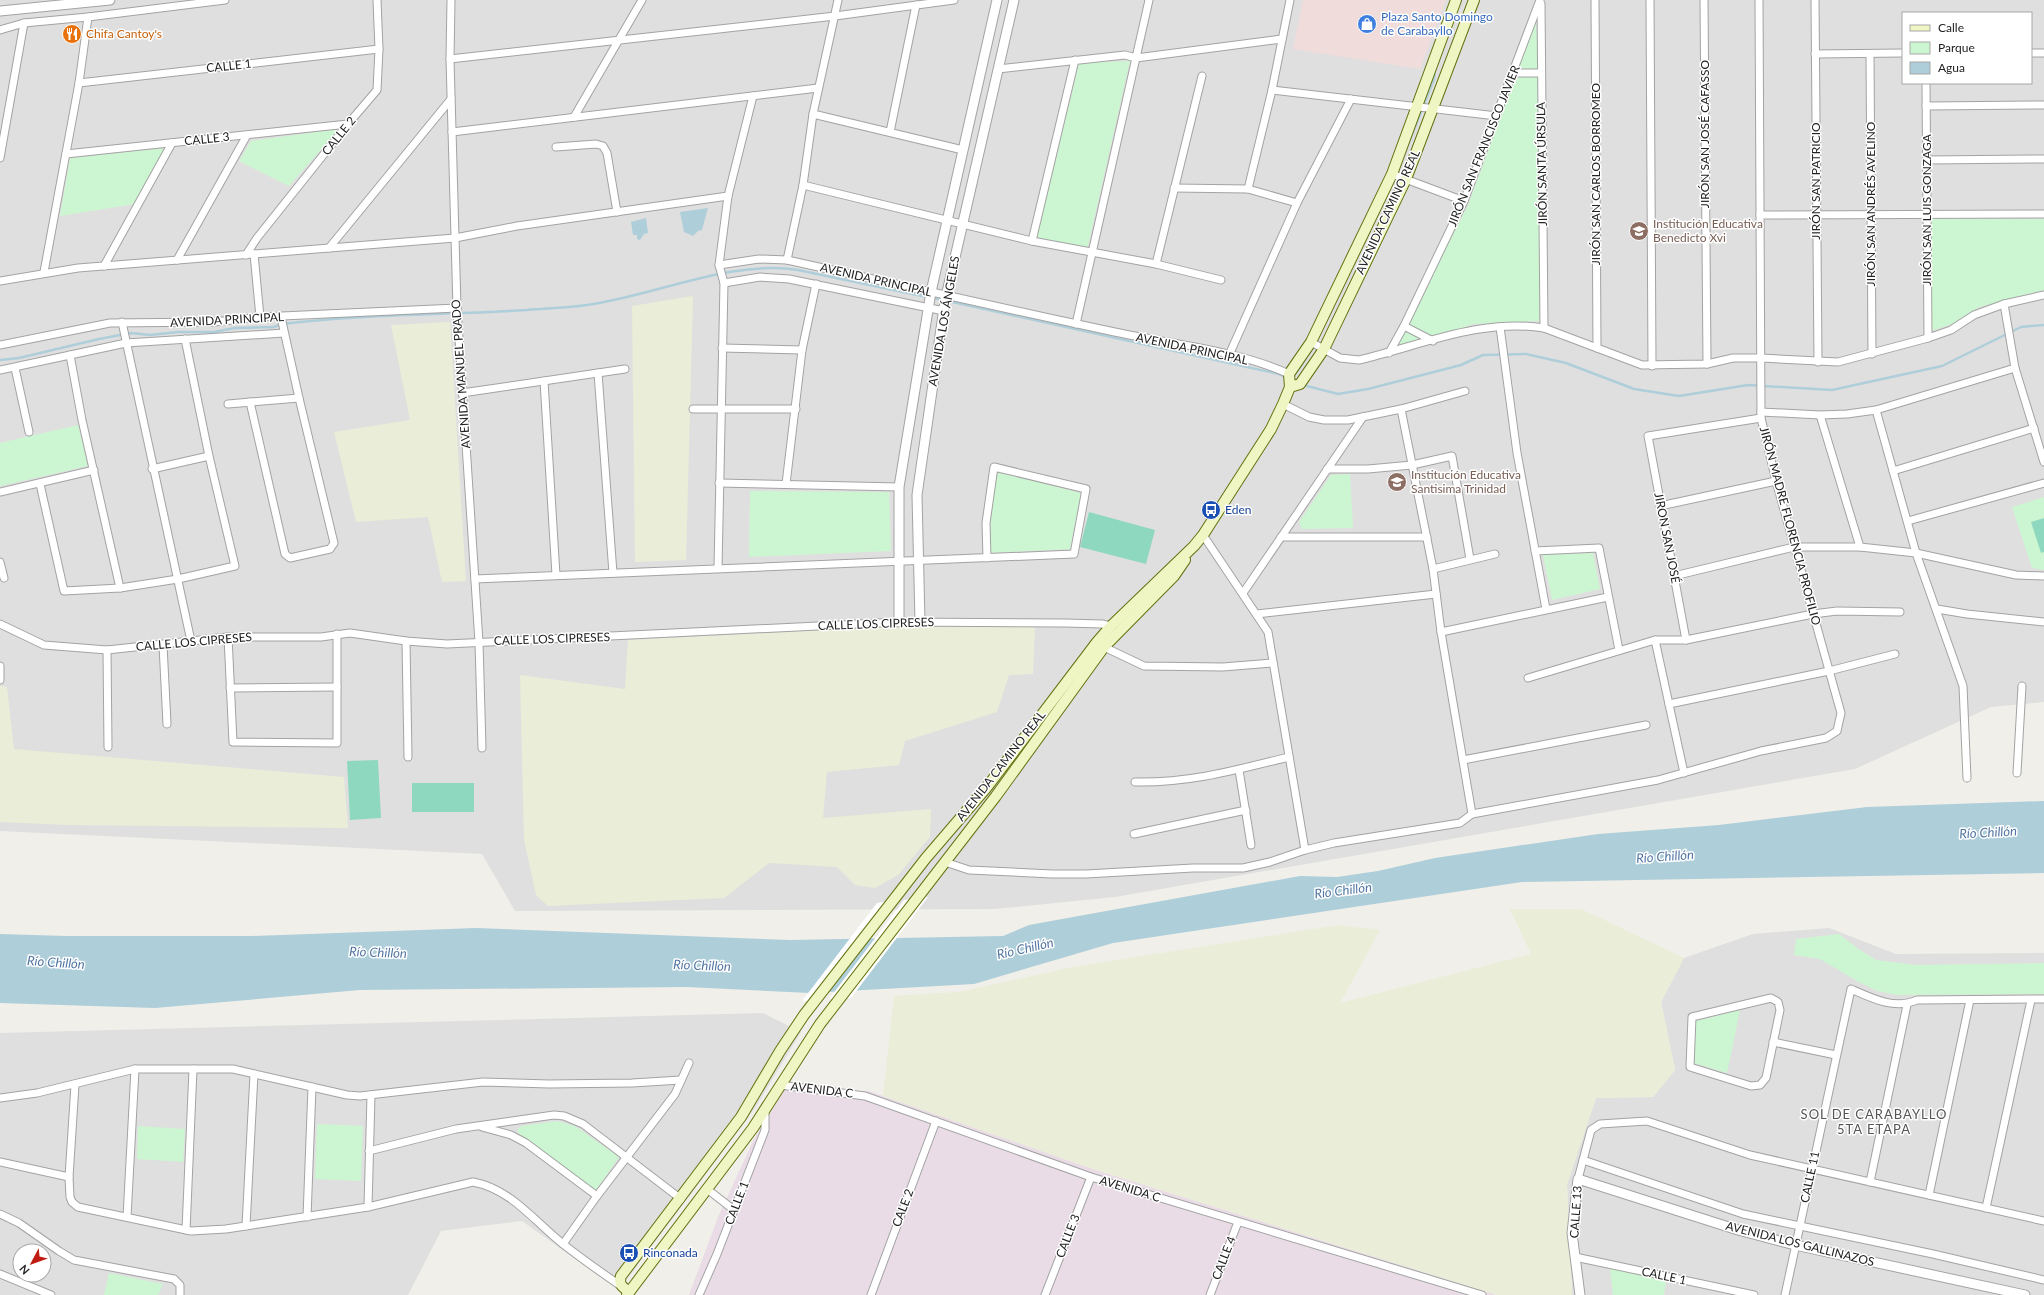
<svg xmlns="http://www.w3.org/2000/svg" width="2044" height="1295" viewBox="0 0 2044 1295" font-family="Lato,sans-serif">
<rect width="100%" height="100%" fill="#f1efe9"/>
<g fill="#e0dfdf" fill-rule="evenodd">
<path d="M0 0H2044V702L1991 707 1855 769 1115 897 995 909 515 911 482 854 0 831ZM1903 13H2031V83H1903Z"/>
<path d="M1829 928 1896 954 2044 953V1295H1572L1567 1184 1596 1098 1653 1097 1675 1070 1661 1002 1684 958 1753 934Z"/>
<path d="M763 1013 801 1032 755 1108 619 1290 522 1221 441 1231 408 1295H0V1033ZM20 1251H44V1275H20Z"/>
</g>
<path fill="#f0dddb" d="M1303 0H1446L1420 69 1293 49Z"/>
<path fill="#e9dce6" d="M784 1090 869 1091 1093 1169 1497 1295H689L718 1217 754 1139Z"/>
<g fill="#eaedd7">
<path d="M693 296 686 560 635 562 632 306Z"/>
<path d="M450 322 466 581 442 582 428 517 356 522 334 432 410 420 391 325Z"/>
<path d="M1035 626 1033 674 1009 675 997 712 905 741 899 765 827 772 823 818 931 809 930 837 898 875 875 888 855 885 837 867 769 863 724 898 548 906 536 895 524 840 520 675 625 689 628 640 877 627Z"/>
<path d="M0 686 7 687 14 749 344 777 348 828 68 825 0 822Z"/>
<path d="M1510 909H1581L1684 958 1661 1002 1675 1070 1653 1097 1596 1098 1567 1184 1572 1295H1497L1093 1169 883 1096 894 996 959 992 1073 967 1339 925 1380 930 1340 1003 1531 954Z"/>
</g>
<g fill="#ccf6d1">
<path d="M1536 21 1539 78V321L1474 324 1395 349 1468 205Z"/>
<path d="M1130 61 1087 250 1037 237 1079 63Z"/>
<path d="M339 129 289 186 239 161 251 141Z"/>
<path d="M165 148 135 204 60 216 70 158Z"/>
<path d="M1930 219H2044V290L1979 307 1952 324 1931 331Z"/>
<path d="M78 425 88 466 0 486V443Z"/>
<path d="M997 472 1081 493 1070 549 990 553 991 520Z"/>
<path d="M1350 474 1353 528 1302 529 1299 522 1331 475Z"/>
<path d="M750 491 889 492 891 551 749 557Z"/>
<path d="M2044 497V570L2032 568 2012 507Z"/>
<path d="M1593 553 1600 589 1552 600 1543 555Z"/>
<path d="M1839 934 1857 948 1876 960 1915 965 2044 963V994L1897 995 1877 991 1857 981 1820 959 1794 955 1796 939Z"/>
<path d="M1740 1010 1727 1073 1694 1063 1696 1021Z"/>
<path d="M556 1121 575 1126 619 1157 596 1190 518 1133V1128L522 1126Z"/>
<path d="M317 1124 363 1126 361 1181 315 1179Z"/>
<path d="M138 1126 185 1129 183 1162 137 1159Z"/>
<path d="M1610 1268 1666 1281 1664 1295H1613Z"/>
<path d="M109 1273 163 1284 158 1295H104Z"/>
</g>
<g fill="#8fd8c0">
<path d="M1089 512 1155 530 1146 564 1080 547Z"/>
<path d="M2044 518V552L2041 553 2031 522Z"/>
<path d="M378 760 381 818 350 820 347 761Z"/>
<rect x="412" y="783" width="62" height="29"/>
</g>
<g fill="#aeceda">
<path d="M708 208 702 230 698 231 693 236 684 232 680 212Z"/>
<path d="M646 218 648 233 644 234 640 240 637 239V235H633L631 222Z"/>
<path d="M2044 801V873L1522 882 1113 943 974 984 810 993 687 987 360 990 155 1008 0 1003V934L66 936H251L476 928 790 940 1003 936 1029 925 1300 876 1337 877 1378 871 1435 858 1598 834 1719 825 1867 807Z"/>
</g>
<g fill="#fff">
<path d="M928 897 851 998 829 999 904 900Z"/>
<path d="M898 900 823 1000 802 1001 877 903Z"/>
</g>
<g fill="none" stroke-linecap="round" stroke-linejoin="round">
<g stroke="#aeceda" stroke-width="2.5">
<path d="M1405 152 1434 79 1435 71"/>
<path d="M932 298 943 300"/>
<path d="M948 301 1279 374 1286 377"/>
<path d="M0 360 19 358 99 339 131 333 150 335 178 332H214L235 328 274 327 282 324C364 314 445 315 527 310 547 308 567 308 587 305 654 296 731 259 798 270L927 297"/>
<path d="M1296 373 1306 358"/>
<path d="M1303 385 1338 394 1368 389 1461 365 1483 355 1526 354 1566 363 1634 389 1679 396 1748 385 1832 390 1942 366 2021 327 2044 325"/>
</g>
<g stroke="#a3a3a3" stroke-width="9">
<g id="minor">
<path d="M451 0 450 59 457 308 479 642 482 748"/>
<path d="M1595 0 1597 348"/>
<path d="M1650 0 1652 366"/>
<path d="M1704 0 1707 364"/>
<path d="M1815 0 1818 362"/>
<path d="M1541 4 1544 328"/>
<path d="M0 30 24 23 88 17 225 0"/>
<path d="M2031 53H2044"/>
<path d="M1815 54 1903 53"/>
<path d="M1870 54 1872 354"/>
<path d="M450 59 835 16 954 0"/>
<path d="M998 69 1125 55 1136 58 1282 39"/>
<path d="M1513 73H1541"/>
<path d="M79 83 379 49"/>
<path d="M1926 83 1928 338"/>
<path d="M1272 90 1497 116"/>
<path d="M753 96 728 196 719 265 724 283 760 277 789 279 944 311"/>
<path d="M1926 106 2044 105"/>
<path d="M813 114 963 150"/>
<path d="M574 117 642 0"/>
<path d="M452 132 818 88"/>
<path d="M890 132 916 5"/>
<path d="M556 147 596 144 603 146 607 153 617 212"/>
<path d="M66 154 348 124"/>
<path d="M0 158 24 23"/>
<path d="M1926 160 2044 159"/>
<path d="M1392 174 1464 201"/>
<path d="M803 185 1032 241 1156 264 1221 280"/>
<path d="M1174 188 1248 189 1297 203"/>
<path d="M1248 189 1272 90 1290 0"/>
<path d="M1760 215 2044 214"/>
<path d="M1032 241 1075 60"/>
<path d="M329 248 451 99"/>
<path d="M254 254 260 317"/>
<path d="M246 255 257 238 348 124 377 90 379 49 377 0"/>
<path d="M177 260 247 135"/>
<path d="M787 260 803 185 813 114 838 0"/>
<path d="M1156 264 1202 76"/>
<path d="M719 265 759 259 787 260C894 284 1002 308 1110 331 1169 344 1234 349 1289 374"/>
<path d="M104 266 172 143"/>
<path d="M44 272 79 83 88 17"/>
<path d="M0 281 78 268 455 238 517 226 728 196"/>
<path d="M2004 304 2015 368 2044 462"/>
<path d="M122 322 191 641"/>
<path d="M1076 324 1149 0"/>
<path d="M1404 326 1433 341"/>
<path d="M1500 327 1517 453 1546 609"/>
<path d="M1311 342 1340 358 1359 360C1419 346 1480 318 1544 328L1642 365 1707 364 1733 358H1761L1838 362 1928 338 1951 330 1974 315 2004 304 2044 295"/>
<path d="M0 345 110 323 214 322 260 317 457 308"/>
<path d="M722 348 802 350"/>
<path d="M1389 353 1404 326 1464 201 1540 0"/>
<path d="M70 355 82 420 120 588"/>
<path d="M1229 355 1297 203 1351 99"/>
<path d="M15 368 29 432"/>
<path d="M0 370 126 343 284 333"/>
<path d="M598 373 613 573"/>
<path d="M544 381 556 575"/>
<path d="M462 393 625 369"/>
<path d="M250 402 285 554 290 558 330 549 334 543 299 398 281 317"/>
<path d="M228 404 299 398"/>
<path d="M1283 404 1309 417 1324 420H1348L1401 409 1465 391"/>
<path d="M693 409H796"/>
<path d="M1401 409 1433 569 1441 632 1472 814"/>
<path d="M1876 410 1916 553 1963 686 1967 778"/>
<path d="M1761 412 1820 415 1847 414 1876 410 2015 368"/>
<path d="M1820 415 1860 547"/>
<path d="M152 469 209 456"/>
<path d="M1327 469H1368L1412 465 1452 456 1470 559"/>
<path d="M1893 471 2034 428"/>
<path d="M719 483 899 487"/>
<path d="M40 484 64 591 120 588 178 579 235 566 209 456 185 339"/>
<path d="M786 484 802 350 816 284"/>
<path d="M0 492 94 470"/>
<path d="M1660 506 1776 481"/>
<path d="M1908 521 2044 483"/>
<path d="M1203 535 1268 632 1305 850"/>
<path d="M1281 537H1427"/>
<path d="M1535 551 1599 548 1619 650"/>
<path d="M0 562 4 578"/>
<path d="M718 568 724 283"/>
<path d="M1433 569 1495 554"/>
<path d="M1674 576 1794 547H1860L1916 553 2016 575 2044 576"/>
<path d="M475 579C674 570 874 563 1074 554L1086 489 994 467 986 523 987 558"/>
<path d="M1243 593 1363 417"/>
<path d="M1937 609 1967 614 2044 622"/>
<path d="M1257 614 1436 594"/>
<path d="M0 624 44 645 107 650 228 637H321L350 633 406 641 447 644 899 622 1065 623 1102 624 1111 626"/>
<path d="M1441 632 1608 597"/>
<path d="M228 637 233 742 337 743V634"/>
<path d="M1655 640 1684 773"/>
<path d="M1686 640 1648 436 1761 418"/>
<path d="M406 641 408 757"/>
<path d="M163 645 167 724"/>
<path d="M1104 647 1144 666 1223 667 1273 663"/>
<path d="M107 650 108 747"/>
<path d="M0 666V680"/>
<path d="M1528 678 1655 640H1686L1813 614 1837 611 1900 612"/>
<path d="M230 688 337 687"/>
<path d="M1669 704 1829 671 1895 654"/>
<path d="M1463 760 1646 725"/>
<path d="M1239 770 1251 845"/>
<path d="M2017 773 2022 686"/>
<path d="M1135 782C1190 783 1236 770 1289 757"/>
<path d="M1134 834 1246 810"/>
<path d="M945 862 969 870 1052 874H1086L1193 868H1243L1270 862 1305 850 1334 843 1460 823 1472 814 1658 780 1761 751 1826 738 1837 731 1841 713 1776 481 1761 418 1759 0"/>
<path d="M1771 998 1778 1002 1780 1010 1766 1078 1760 1085 1751 1086 1690 1067 1692 1017Z"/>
<path d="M1773 1042 1836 1055"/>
<path d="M75 1085 69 1177 70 1197 72 1202 78 1207 191 1231 226 1229 368 1207 473 1182C511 1189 534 1221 563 1244 582 1259 602 1273 621 1286"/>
<path d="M780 1085 865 1096 1091 1177 1482 1295"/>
<path d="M0 1098 37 1093 135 1069H233L347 1095 360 1096 483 1082 549 1084 632 1083 681 1080"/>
<path d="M482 1127 511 1135 526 1143 597 1196"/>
<path d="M369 1151 456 1129 554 1115 564 1116 583 1124 681 1199"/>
<path d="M1583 1160 1743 1214 1933 1254 2044 1280"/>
<path d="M0 1162 69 1177"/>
<path d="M1578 1179 1591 1130 1600 1124 1647 1121 1750 1155 2044 1221"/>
<path d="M1870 1182 1907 1005"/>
<path d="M707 1189 734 1210"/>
<path d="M1929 1195 1970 1000"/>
<path d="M368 1207 371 1095"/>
<path d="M1986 1208 2031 1000"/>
<path d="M0 1214 19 1223 59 1251 74 1260 174 1279 180 1285V1295"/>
<path d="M127 1217 135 1069"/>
<path d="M307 1217 312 1087"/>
<path d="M246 1226 254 1074"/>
<path d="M186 1230 193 1069"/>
<path d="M563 1244 597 1196 675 1094 689 1063"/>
<path d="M1575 1257 1754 1295"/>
<path d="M0 1274 51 1295"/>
<path d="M699 1295 717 1254 765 1130V1110"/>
<path d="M871 1295 936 1121"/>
<path d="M1045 1295 1091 1177"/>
<path d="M1210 1295 1238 1222"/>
<path d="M1785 1295 1851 989C1871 998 1895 1010 1917 1000L2044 999"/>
</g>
</g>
<g stroke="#a3a3a3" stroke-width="11">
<g id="tertiary">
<path d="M0 11 110 0"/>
<path d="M899 622V487L931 292 997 0"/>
<path d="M920 622 917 495 945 301 1014 0"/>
<path d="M1580 1295 1572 1233 1578 1179 1738 1230 1795 1245 2025 1295"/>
</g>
</g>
<g stroke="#62720f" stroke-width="12">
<g id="secondary">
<path d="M1290 387 1300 384 1324 349 1406 179 1474 0"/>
<path d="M629 1292C623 1287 618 1285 621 1276L741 1117 780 1051 804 1015 926 858 987 787 1097 642 1111 626 1194 546 1203 535 1271 429 1283 404 1290 387 1289 374 1311 342 1392 174 1456 0"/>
<path d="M627 1295 753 1128 820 1024 996 796 1104 647 1174 576 1185 560"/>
</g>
</g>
<use href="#minor" stroke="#fff" stroke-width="7"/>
<use href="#tertiary" stroke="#fff" stroke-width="9"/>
<use href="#secondary" stroke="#eff5c3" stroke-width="10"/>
</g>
<defs>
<g id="shop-disc" transform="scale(1)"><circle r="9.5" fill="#3f7fe0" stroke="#fff"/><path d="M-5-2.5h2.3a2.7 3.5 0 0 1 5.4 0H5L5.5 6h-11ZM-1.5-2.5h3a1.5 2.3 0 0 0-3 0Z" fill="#fff"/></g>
<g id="restaurant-disc" transform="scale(1)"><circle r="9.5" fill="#e8710a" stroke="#fff"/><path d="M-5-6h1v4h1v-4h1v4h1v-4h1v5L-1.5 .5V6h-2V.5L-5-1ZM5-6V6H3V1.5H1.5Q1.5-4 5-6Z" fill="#fff"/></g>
<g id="school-disc" transform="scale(1)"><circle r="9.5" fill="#8d6e63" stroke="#fff"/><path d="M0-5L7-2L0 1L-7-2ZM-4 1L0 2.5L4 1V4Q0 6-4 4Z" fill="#fff"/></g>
<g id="bus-disc" transform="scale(1)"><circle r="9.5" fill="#1a4fb4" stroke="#fff"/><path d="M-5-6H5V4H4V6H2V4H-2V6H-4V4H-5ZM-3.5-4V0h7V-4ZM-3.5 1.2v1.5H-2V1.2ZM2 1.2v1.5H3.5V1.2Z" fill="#fff"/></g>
</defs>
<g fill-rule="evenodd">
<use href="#shop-disc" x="1367" y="24"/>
<use href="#restaurant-disc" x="72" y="34"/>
<use href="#school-disc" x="1639" y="231"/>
<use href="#school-disc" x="1397" y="482"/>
<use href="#bus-disc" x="1211" y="510"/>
<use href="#bus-disc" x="629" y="1253"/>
</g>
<g text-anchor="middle" stroke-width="3" stroke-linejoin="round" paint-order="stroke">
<g font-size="12" fill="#366cbe" stroke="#fff" text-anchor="start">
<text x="1381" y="21">Plaza Santo Domingo<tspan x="1381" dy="14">de Carabayllo</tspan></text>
</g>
<g font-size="12" fill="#c56008" stroke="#fff" text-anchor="start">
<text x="86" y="38">Chifa Cantoy's</text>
</g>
<g font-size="12" fill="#222" stroke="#fff">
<text transform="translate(229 66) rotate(-6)" y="4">CALLE 1</text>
<text transform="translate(1705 134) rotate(-90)" y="4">JIRÓN SAN JOSÉ CAFASSO</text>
<text transform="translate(339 136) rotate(-51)" y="4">CALLE 2</text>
<text transform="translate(207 139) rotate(-6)" y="4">CALLE 3</text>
<text transform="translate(1484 146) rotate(-68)" y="4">JIRÓN SAN FRANCISCO JAVIER</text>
<text transform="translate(1542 164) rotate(-91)" y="4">JIRÓN SANTA ÚRSULA</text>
<text transform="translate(1596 174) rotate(-90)" y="4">JIRÓN SAN CARLOS BORROMEO</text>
<text transform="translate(1816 181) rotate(-90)" y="4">JIRÓN SAN PATRICIO</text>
<text transform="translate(1871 204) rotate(-90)" y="4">JIRÓN SAN ANDRÉS AVELINO</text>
<text transform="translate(1927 210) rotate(-90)" y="4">JIRÓN SAN LUIS GONZAGA</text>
<text transform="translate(1388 212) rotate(-65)" y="4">AVENIDA CAMINO REAL</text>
<text transform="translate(876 280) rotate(13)" y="4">AVENIDA PRINCIPAL</text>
<text transform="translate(227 320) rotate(-3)" y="4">AVENIDA PRINCIPAL</text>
<text transform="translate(944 321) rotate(-80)" y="4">AVENIDA LOS ÁNGELES</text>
<text transform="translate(1192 349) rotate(12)" y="4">AVENIDA PRINCIPAL</text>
<text transform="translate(461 374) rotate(-94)" y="4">AVENIDA MANUEL PRADO</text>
<text transform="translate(1790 526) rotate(75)" y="4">JIRÓN MADRE FLORENCIA PROFILIO</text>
<text transform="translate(1667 538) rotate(79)" y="4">JIRON SAN JOSÉ</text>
<text transform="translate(876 624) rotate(-2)" y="4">CALLE LOS CIPRESES</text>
<text transform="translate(552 639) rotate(-2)" y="4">CALLE LOS CIPRESES</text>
<text transform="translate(194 642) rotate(-5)" y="4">CALLE LOS CIPRESES</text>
<text transform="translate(1001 766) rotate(-52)" y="4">AVENIDA CAMINO REAL</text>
<text transform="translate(822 1090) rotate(7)" y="4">AVENIDA C</text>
<text transform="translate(1810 1177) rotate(-78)" y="4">CALLE 11</text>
<text transform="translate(1130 1189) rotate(17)" y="4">AVENIDA C</text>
<text transform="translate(737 1203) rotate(-69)" y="4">CALLE 1</text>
<text transform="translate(903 1208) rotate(-69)" y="4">CALE 2</text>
<text transform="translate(1576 1212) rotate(-86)" y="4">CALLE 13</text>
<text transform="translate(1068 1236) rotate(-69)" y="4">CALLE 3</text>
<text transform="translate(1800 1244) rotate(14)" y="4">AVENIDA LOS GALLINAZOS</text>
<text transform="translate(1224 1258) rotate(-69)" y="4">CALLE 4</text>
<text transform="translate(1664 1276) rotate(12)" y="4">CALLE 1</text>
</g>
<g font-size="12" fill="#785e54" stroke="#fff" text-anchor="start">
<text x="1653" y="228">Institución Educativa<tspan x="1653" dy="14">Benedicto Xvi</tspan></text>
<text x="1411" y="479">Institución Educativa<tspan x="1411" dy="14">Santisima Trinidad</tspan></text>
</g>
<g font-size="12" fill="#164399" stroke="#fff" text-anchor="start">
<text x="1225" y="514">Eden</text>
<text x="643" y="1257">Rinconada</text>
</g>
<g font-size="13" font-style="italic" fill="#5276a2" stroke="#fff">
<text transform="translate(1988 832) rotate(-3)" y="5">Río Chillón</text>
<text transform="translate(1665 856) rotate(-4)" y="5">Río Chillón</text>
<text transform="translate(1343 890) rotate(-7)" y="5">Río Chillón</text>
<text transform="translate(1025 948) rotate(-13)" y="5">Río Chillón</text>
<text transform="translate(378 952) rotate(2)" y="5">Río Chillón</text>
<text transform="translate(56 962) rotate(4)" y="5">Río Chillón</text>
<text transform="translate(702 965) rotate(2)" y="5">Río Chillón</text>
</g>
<g font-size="13" letter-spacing="1" fill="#555" stroke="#fff">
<text x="1874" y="1119">SOL DE CARABAYLLO<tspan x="1874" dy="15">5TA ETAPA</tspan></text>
</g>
</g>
<rect x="1902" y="12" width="130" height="72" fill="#ffffff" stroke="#a7a7a7"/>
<rect x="1910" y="25" width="20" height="6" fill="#eff5c3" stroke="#a7a7a7"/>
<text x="1938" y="32" font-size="12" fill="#222222">Calle</text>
<rect x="1910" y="42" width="20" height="12" fill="#ccf6d1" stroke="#a7a7a7"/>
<text x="1938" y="52" font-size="12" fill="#222222">Parque</text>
<rect x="1910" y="62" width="20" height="12" fill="#aeceda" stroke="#a7a7a7"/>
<text x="1938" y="72" font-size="12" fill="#222222">Agua</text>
<g transform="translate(32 1263) rotate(229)"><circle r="19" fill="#ffffff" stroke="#a7a7a7"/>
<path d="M0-3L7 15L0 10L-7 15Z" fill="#c11c12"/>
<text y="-6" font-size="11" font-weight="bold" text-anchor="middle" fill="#222222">N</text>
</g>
</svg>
